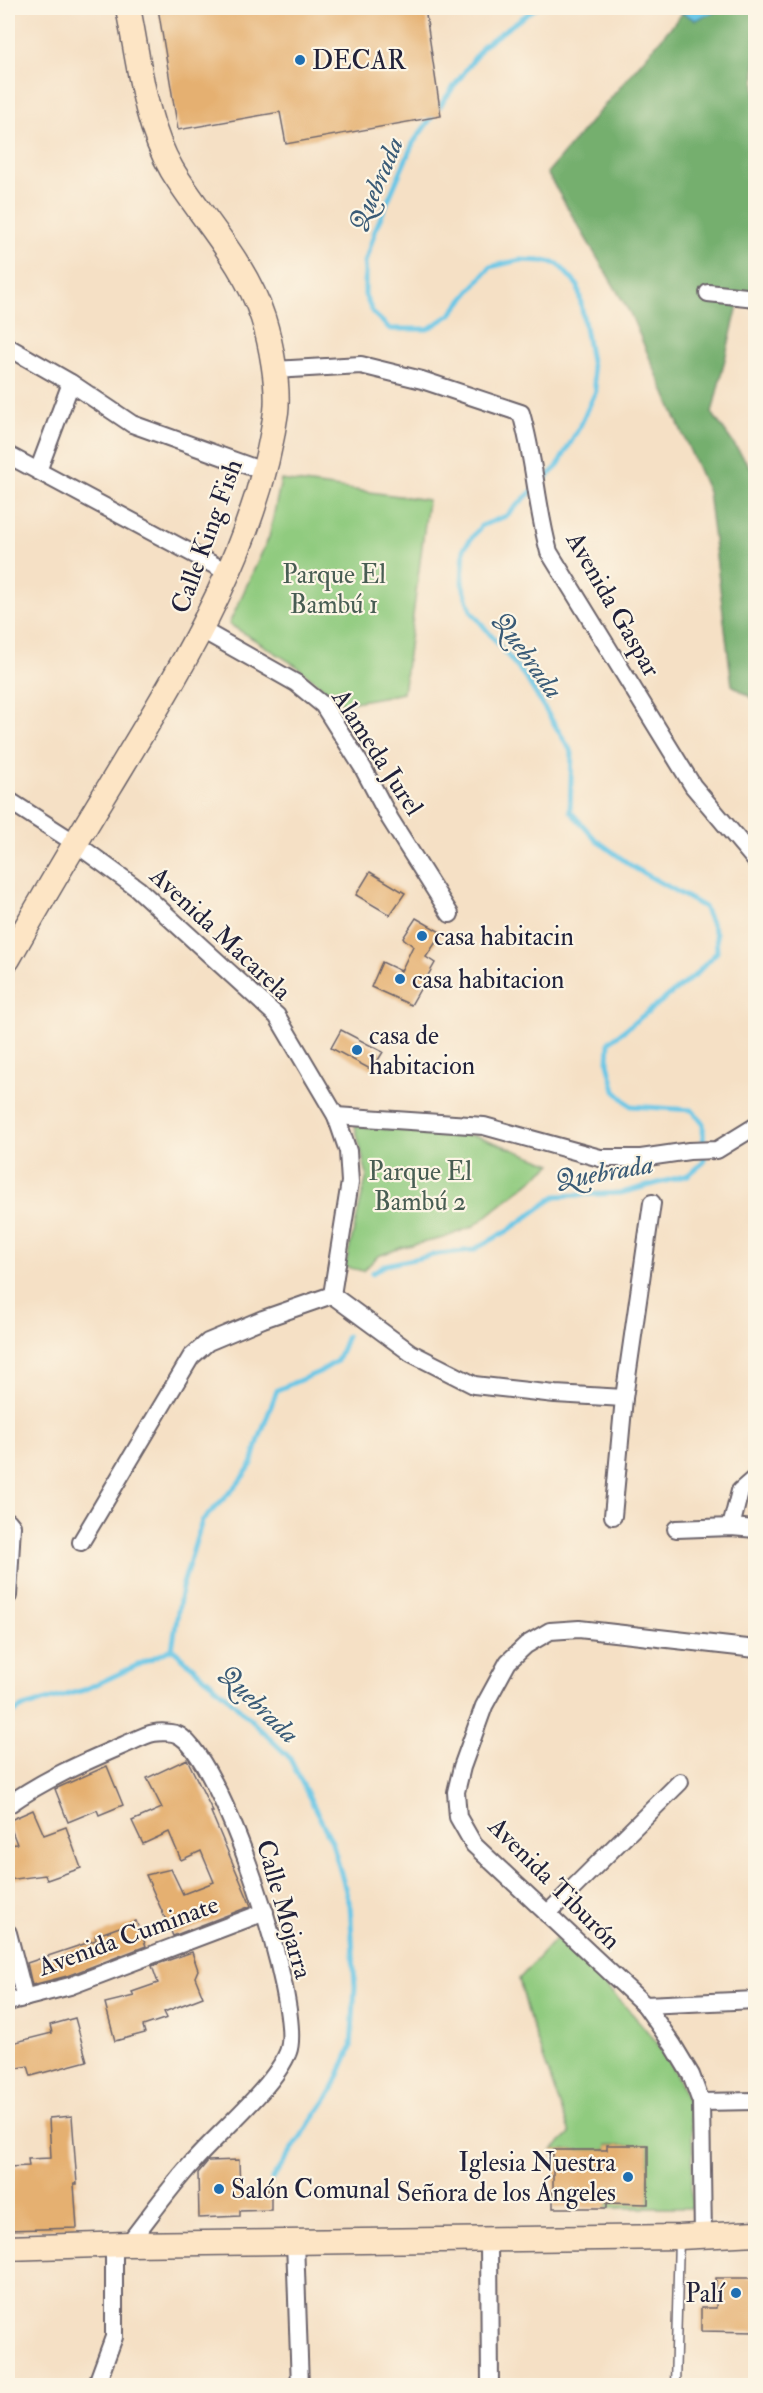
<svg xmlns="http://www.w3.org/2000/svg" width="763" height="2393" viewBox="0 0 763 2393" font-family="'IM FELL Double Pica',serif">
<rect width="100%" height="100%" fill="#fcf5e5"/>
<filter id="ink" filterUnits="userSpaceOnUse"><feTurbulence type="fractalNoise" baseFrequency=".0167" numOctaves="2"/><feDisplacementMap in="SourceGraphic" scale="12" xChannelSelector="R" yChannelSelector="G"/><feConvolveMatrix kernelMatrix="1 2 1 2 8 2 1 2 1" color-interpolation-filters="sRGB"/></filter>
<filter id="wash" filterUnits="userSpaceOnUse"><feTurbulence type="fractalNoise" baseFrequency=".008" numOctaves="4" result="noise"/><feDisplacementMap in="SourceGraphic" scale="24" xChannelSelector="R" yChannelSelector="G"/><feGaussianBlur stdDeviation="1.35" result="paint"/><feColorMatrix in="noise" values="0 0 0 0 0 0 0 0 0 0 0 0 0 0 0 0 0 1.4 0 .05"/><feComposite in="paint" operator="in"/></filter>
<g filter="url(#wash)">
<rect width="100%" height="100%" fill="#f5e0c5"/>
<g fill="#90cb7f" stroke="#59765d" stroke-width="1.5">
<path d="M281 480 428 500 403 693 344 704 295 665 229 624 269 537Z"/>
<path d="M355 1126 477 1136 552 1164 474 1226 444 1238 403 1247 378 1256 363 1271 345 1267 367 1175Z"/>
<path d="M556 1938C602 1983 677 2046 689 2111 695 2142 692 2176 691 2208H607V2203L648 2204V2145H607V2150H553L570 2134 531 2023 519 1979Z"/>
</g>
<path fill="#74af6e" stroke="#4b6854" stroke-width="1.5" d="M687 8H755V291L739 301 712 413 755 474V700L732 685 708 492 630 313 547 173Z"/>
<path fill="#68c6e6" stroke="#457490" stroke-width="1.5" d="M673 8H725L695 20Z"/>
<g fill="none" stroke-linecap="round" stroke-linejoin="round">
<g stroke="#68c6e6" stroke-width="5">
<path d="M536 8 484 45 413 143 376 228 365 262V295L373 313 390 329H428L450 315 490 267 520 260 543 261 558 264 578 286 596 391 581 424 557 467 540 483"/>
<path d="M372 1273 385 1265 438 1254 473 1250 509 1230 556 1196 621 1193 688 1175 704 1162 703 1123 692 1110 631 1106 615 1091 608 1063 609 1042 694 976 717 952 716 934 704 907 633 867 595 839 570 811 572 753 526 678 471 611 462 583 464 548 481 526 506 516 533 490"/>
<path d="M172 1649 223 1693 289 1757 332 1842 350 1905 355 1987 351 2047 332 2091 272 2179"/>
<path d="M172 1649 182 1587 202 1521 236 1486 252 1464 259 1439 277 1390 319 1372 337 1361 347 1336"/>
<path d="M8 1715 23 1707 84 1690 172 1649"/>
</g>
</g>
<g id="blocks">
<g fill="#e5b071">
<path d="M158 8H425L441 116 286 144 280 112 178 130Z"/>
<path d="M370 872 405 893 390 915 356 895Z"/>
<path d="M416 918 442 933 426 957 435 963 411 1005 371 987 382 962 401 971 413 946 403 938Z"/>
<path d="M341 1030 383 1052 372 1070 331 1048Z"/>
<path d="M187 1759 213 1812H211L251 1906 173 1936 146 1875 171 1869 183 1894 214 1882 201 1851 181 1860 169 1832 143 1844 132 1821 162 1808 147 1778Z"/>
<path d="M107 1766 123 1805 99 1815 97 1810 68 1822 55 1789Z"/>
<path d="M33 1810 44 1835 66 1827 81 1868 47 1880 45 1875 8 1880V1845L17 1844 8 1821Z"/>
<path d="M136 1921 146 1946 67 1976 32 1985 27 1963 96 1940 95 1936Z"/>
<path d="M192 1952 198 1970 195 1977 203 1997 164 2012 167 2018 143 2026 145 2033 115 2041 105 2003 134 1996 132 1992 158 1983 152 1966Z"/>
<path d="M75 2018 87 2061 31 2076 28 2066 8 2070V2044L52 2033 50 2025Z"/>
<path d="M72 2116 77 2184H74L77 2228 8 2230V2167L29 2166 28 2159 51 2158 49 2118Z"/>
<path d="M607 2145H648V2204L607 2203V2208H553V2150H607Z"/>
<path d="M239 2160 240 2191 271 2190V2210L240 2211V2216L199 2218 198 2173 208 2161Z"/>
<path d="M716 2278H756V2332L701 2331V2308H716Z"/>
</g>
</g>
</g>
<g filter="url(#ink)">
<use href="#blocks" fill-opacity="0" stroke="#6c646b" stroke-width="1.5"/>
<g fill="none" stroke-linecap="round" stroke-linejoin="round">
<g stroke="#6c646b" stroke-width="11">
<path id="lane" d="M675 2386 679 2238"/>
</g>
<g stroke="#6c646b" stroke-width="20">
<g id="street">
<path d="M708 293 756 298"/>
<path d="M8 347 71 383 132 424 263 471"/>
<path d="M274 370 361 365 422 380 521 413C535 460 536 505 549 552L693 786 756 861"/>
<path d="M8 455 227 572"/>
<path d="M38 471 71 383"/>
<path d="M202 630 296 683 323 705 363 768 390 819 450 914"/>
<path d="M8 800 75 843 138 889 277 1016 336 1116 348 1151 350 1182 332 1295 263 1319 208 1342 191 1357 81 1542"/>
<path d="M336 1116 484 1126 600 1158H641L689 1151 717 1150 756 1126"/>
<path d="M332 1295 411 1353 474 1385 555 1394 624 1398"/>
<path d="M613 1516 624 1398 652 1203"/>
<path d="M8 1521 12 1526 8 1596"/>
<path d="M731 1527 740 1491 756 1477"/>
<path d="M676 1529 731 1527 756 1529"/>
<path d="M8 1805C43 1780 84 1762 124 1745 134 1741 144 1735 154 1733 159 1732 171 1732 176 1734 220 1749 305 2010 288 2052 274 2087 219 2132 193 2162 170 2187 150 2216 128 2244"/>
<path d="M547 1914 680 1782"/>
<path d="M8 1933 25 1998"/>
<path d="M8 2002 70 1986 265 1912"/>
<path d="M645 2005 756 2000"/>
<path d="M701 2102 756 2101"/>
<path d="M703 2237 701 2102 691 2075 673 2045 645 2005 474 1845 458 1817 456 1792 462 1767 484 1706 508 1662 526 1645 550 1631 579 1629 756 1649"/>
<path d="M489 2240 490 2386"/>
<path d="M295 2241 300 2386"/>
<path d="M96 2386 114 2337V2244"/>
</g>
</g>
<g stroke="#6c646b" stroke-width="27">
<g id="secondary">
<path d="M8 959C41 901 75 843 110 786 180 670 257 549 276 412 279 386 271 343 263 318 245 262 202 219 172 170 144 122 139 61 128 8"/>
<path d="M8 2248 128 2244 679 2237 756 2233"/>
</g>
</g>
<use href="#lane" stroke="#fff" stroke-width="8"/>
<use href="#street" stroke="#fff" stroke-width="16"/>
<use href="#secondary" stroke="#fde5c5" stroke-width="24"/>
</g>
</g>
<g fill="#1f6fb2" stroke="#fcf5e5" stroke-width="2">
<circle cx="300" cy="60" r="6"/>
<circle cx="422" cy="936" r="6"/>
<circle cx="400" cy="979" r="6"/>
<circle cx="357" cy="1050" r="6"/>
<circle cx="628" cy="2177" r="6"/>
<circle cx="219" cy="2189" r="6"/>
<circle cx="736" cy="2293" r="6"/>
</g>
<g text-anchor="middle" stroke-width="4.5" stroke-linejoin="round" paint-order="stroke">
<g font-size="26" fill="#22223b" stroke="#fcf5e5" text-anchor="start">
<text x="312" y="69">DECAR</text>
<text x="434" y="945">casa habitacin</text>
<text x="412" y="988">casa habitacion</text>
<text x="369" y="1044">casa de<tspan x="369" dy="30">habitacion</tspan></text>
<text x="616" y="2171" text-anchor="end">Iglesia Nuestra<tspan x="616" dy="30">Señora de los Ángeles</tspan></text>
<text x="231" y="2198">Salón Comunal</text>
<text x="724" y="2302" text-anchor="end">Palí</text>
</g>
<g font-size="26" fill="#22223b" stroke="#fcf5e5">
<text transform="translate(206 536) rotate(-70)" y="9">Calle King Fish</text>
<text transform="translate(614 604) rotate(60)" y="9">Avenida Gaspar</text>
<text transform="translate(378 752) rotate(57)" y="9">Alameda Jurel</text>
<text transform="translate(221 933) rotate(43)" y="9">Avenida Macarela</text>
<text transform="translate(555 1883) rotate(45)" y="9">Avenida Tiburón</text>
<text transform="translate(285 1909) rotate(74)" y="9">Calle Mojarra</text>
<text transform="translate(128 1935) rotate(-20)" y="9">Avenida Cuminate</text>
</g>
<g font-size="26" fill="#485d53" stroke="#fcf5e5">
<text x="334" y="583">Parque El<tspan x="334" dy="30">Bambú 1</tspan></text>
<text x="420" y="1180">Parque El<tspan x="420" dy="30">Bambú 2</tspan></text>
</g>
<g font-size="27" font-style="italic" fill="#3a5b77" stroke="#fcf5e5">
<text transform="translate(376 184) rotate(-67)" y="9">Quebrada</text>
<text transform="translate(528 655) rotate(54)" y="9">Quebrada</text>
<text transform="translate(604 1172) rotate(-10)" y="9">Quebrada</text>
<text transform="translate(259 1704) rotate(44)" y="9">Quebrada</text>
</g>
</g>
<rect width="763" height="2393" fill="none" stroke="#fcf5e5" stroke-width="30"/>
</svg>
